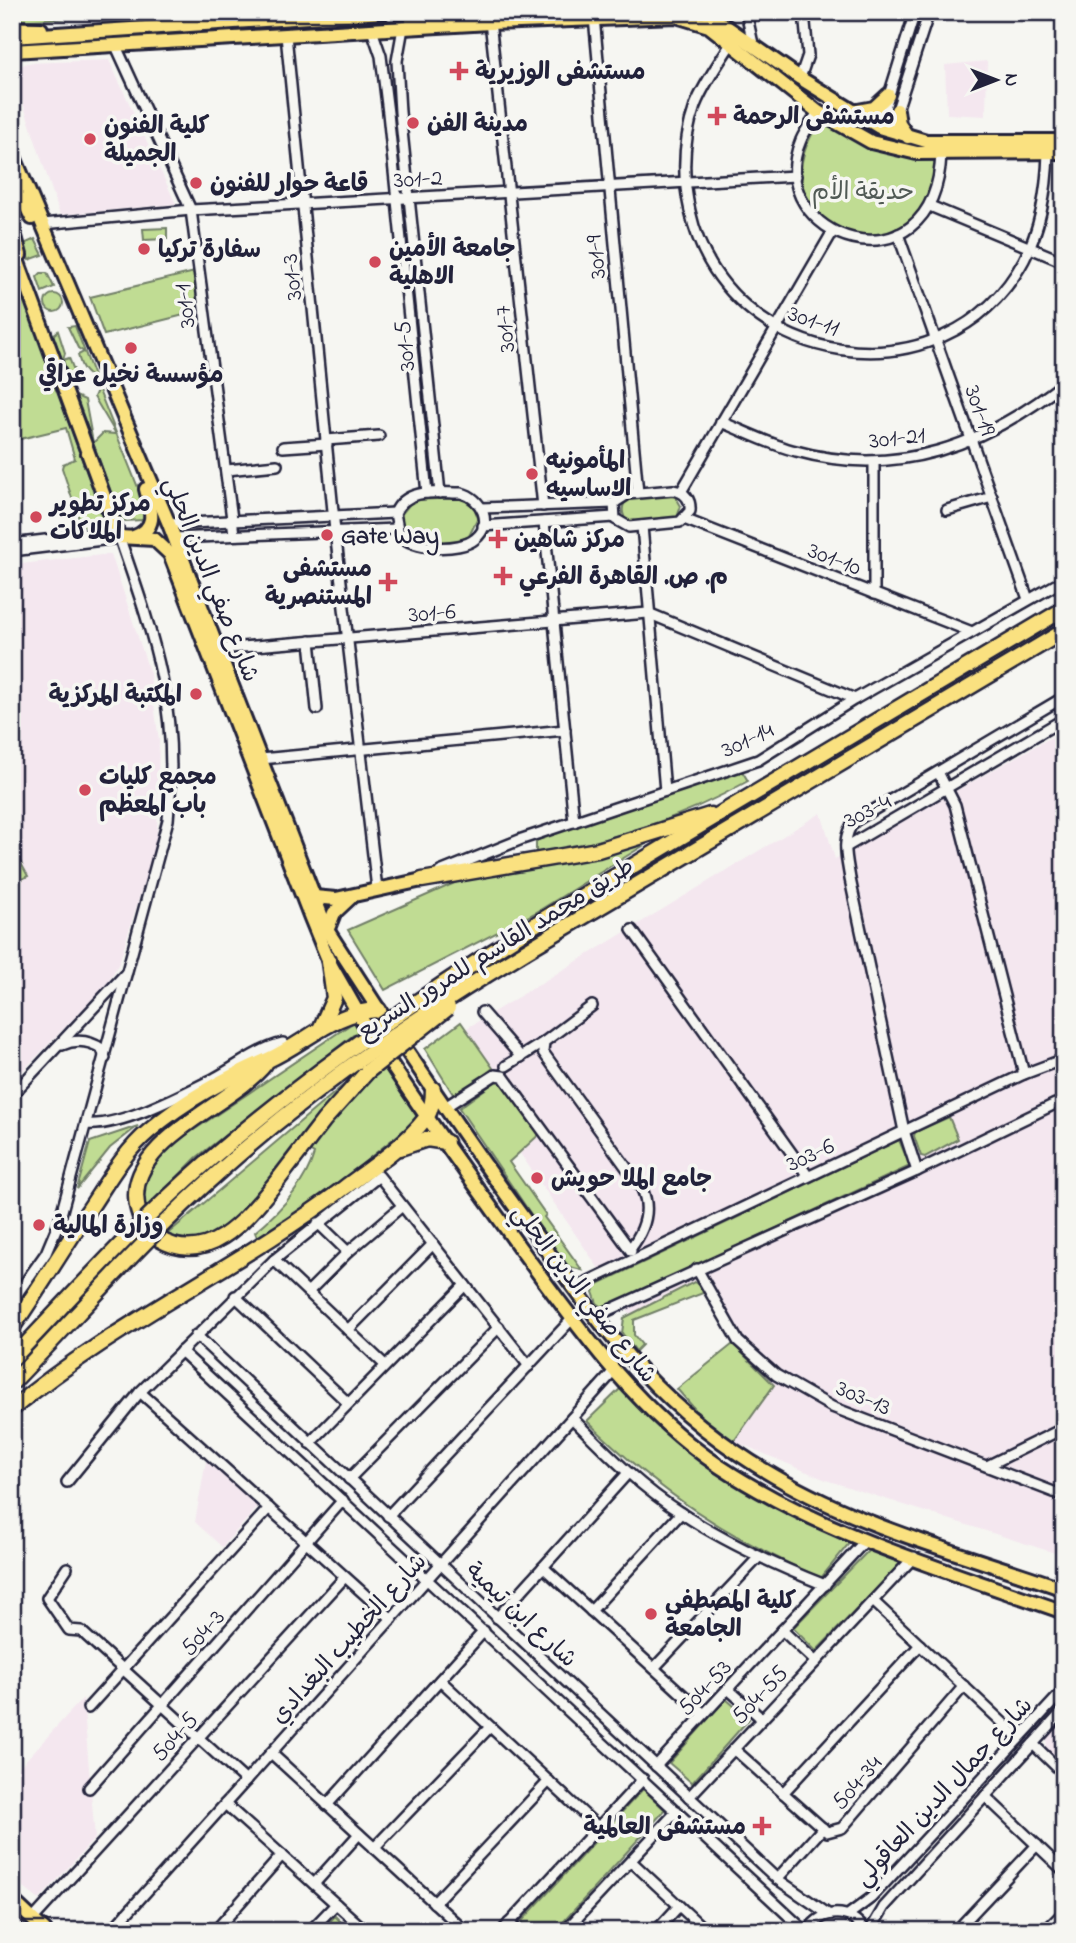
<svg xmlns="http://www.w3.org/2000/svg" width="1076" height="1943" viewBox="0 0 1076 1943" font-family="'Indie Flower','Playpen Sans Arabic',sans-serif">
<rect width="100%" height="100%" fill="#f6f6f2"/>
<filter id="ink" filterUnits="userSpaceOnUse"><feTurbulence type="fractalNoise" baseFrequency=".0143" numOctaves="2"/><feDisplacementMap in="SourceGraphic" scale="14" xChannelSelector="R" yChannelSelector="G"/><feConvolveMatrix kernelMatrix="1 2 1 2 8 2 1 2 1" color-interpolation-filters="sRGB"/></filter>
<g filter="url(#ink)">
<g fill="#f4e7ef">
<path d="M109 60 176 204 60 215 12 70 27 63Z"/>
<path d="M987 61 986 116 947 114 945 65Z"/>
<path d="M111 554 150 674 159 741 157 840 119 963 107 984 12 1082V565Z"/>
<path d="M1064 730V1556L826 1480 734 1441 773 1385 733 1344 704 1292 634 1320 444 1042 821 813 835 859Z"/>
<path d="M206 1461 258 1507 222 1547 195 1522Z"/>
<path d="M83 1698 95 1838 39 1900 12 1878V1775Z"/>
<path d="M1064 1720V1766L1046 1750 1047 1738Z"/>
</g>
<g fill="#c0dc93" stroke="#717f67" stroke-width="2">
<path d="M12 12H90L91 17 12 21Z"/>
<path d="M822 119C858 148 892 151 936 157 934 169 934 184 930 195 896 279 747 220 822 119Z"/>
<path d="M167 228V239L144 240 143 229Z"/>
<path d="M35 239 43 255 29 260 24 244Z"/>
<path d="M12 266 100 509 102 520 82 528 62 468 63 464 75 459 66 428 12 441Z"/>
<path d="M199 271 204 310 104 335 90 297Z"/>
<path d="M41 273H47L54 287 42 292 37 277Z"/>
<circle cx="54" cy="303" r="9"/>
<path d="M75 326 95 379C84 373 81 367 78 355L84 352 78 348 68 327Z"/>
<path d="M58 331 65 353 63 360 69 358 77 378 72 387 53 335Z"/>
<path d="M98 388 149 515 144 520 123 521 120 517 76 396 85 400 93 443 103 433 116 434 94 397Z"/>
<path d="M674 494 681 506 676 520 629 524C621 515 620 506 629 497Z"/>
<path d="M461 498 473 505 478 518 469 536C457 543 426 546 413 540 403 536 401 526 400 516L413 500Z"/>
<path d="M742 771 748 781C682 819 611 840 536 855V841L550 834Z"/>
<path d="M651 841 535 913 385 990 348 930 475 874 583 859Z"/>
<path d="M12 847 28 876 12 884Z"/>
<path d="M357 1020 361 1029 196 1158 143 1212C139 1178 152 1163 176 1142Z"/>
<path d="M461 1022 493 1068 456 1099 425 1049Z"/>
<path d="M384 1067 420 1117 293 1220 259 1242 255 1232C280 1211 305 1185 314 1154L309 1151 345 1105Z"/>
<path d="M353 1077 307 1128 240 1215 216 1235 198 1241 165 1236Z"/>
<path d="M499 1079 542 1132 509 1162 546 1215 544 1217 582 1270 566 1266 459 1108Z"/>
<path d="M949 1117 958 1139 925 1157 921 1156 914 1136 915 1132Z"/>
<path d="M138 1126 110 1148 77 1189 90 1142Z"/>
<path d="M899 1140 910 1166 604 1308 597 1303 593 1292 596 1285Z"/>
<path d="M694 1282 700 1285 703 1293 634 1320V1335L642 1345 636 1351 622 1333 624 1318Z"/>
<path d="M733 1344 774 1385 734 1441 701 1416 677 1389Z"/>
<path d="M621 1388C689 1454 764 1505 851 1541L821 1578C726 1536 661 1494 587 1421Z"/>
<path d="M870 1549 905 1559 816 1651 793 1628Z"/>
<path d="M726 1699 749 1719 692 1783 669 1763Z"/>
<path d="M643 1789 665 1810 555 1931H530L521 1922Z"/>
<path d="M335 1916 350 1931H321Z"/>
</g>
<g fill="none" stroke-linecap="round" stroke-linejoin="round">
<g stroke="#22223b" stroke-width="14">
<g id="minor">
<path d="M489 12 543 506"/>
<path d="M746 12 753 44"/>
<path d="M594 17 638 493"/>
<path d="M403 28 397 61 400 112 440 493"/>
<path d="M372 30 381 56 388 113 427 493"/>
<path d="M286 35 335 531 377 889"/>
<path d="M732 42C719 63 704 83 695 106 683 140 682 176 690 211 725 370 946 405 1024 260 1041 227 1047 189 1048 152"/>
<path d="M116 46 191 210 234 534"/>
<path d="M800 78 808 55 804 12"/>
<path d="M818 112C813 121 805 130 801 140 759 238 935 299 941 154"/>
<path d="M879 127 915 12"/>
<path d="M886 129 897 110 929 12"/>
<path d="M930 206 1064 262"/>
<path d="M43 224 191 210 796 176"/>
<path d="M898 234 1028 599"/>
<path d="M721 422C746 432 771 445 796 451 897 479 985 445 1064 383"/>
<path d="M326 440 379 436"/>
<path d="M283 447 327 444"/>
<path d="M874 462V594"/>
<path d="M227 470 277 465"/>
<path d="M673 490C685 492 691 499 690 511L680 522 629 527 615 519 614 503 628 494Z"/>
<path d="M681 492 833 231"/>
<path d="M461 493C482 498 494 524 475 539 460 552 411 550 399 534L395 513C406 487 438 493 461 493Z"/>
<path d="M482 508 614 503"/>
<path d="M947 510 992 497"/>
<path d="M684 519 972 632"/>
<path d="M544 522 574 822"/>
<path d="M169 524 395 513"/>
<path d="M483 526 614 517"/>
<path d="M642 526 665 791"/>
<path d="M174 538 396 529"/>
<path d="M12 544 103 533 110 530 112 521"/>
<path d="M12 551 119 538"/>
<path d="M310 641 317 709"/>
<path d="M218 649 648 613 855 699"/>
<path d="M261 759 565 730"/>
<path d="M938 772 955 805 1024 1074"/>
<path d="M846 847 1064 719"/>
<path d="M440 872 522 839 758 760 855 699 1064 580"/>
<path d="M632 930 808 1176"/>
<path d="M592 1006 544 1042 543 1052 642 1189C652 1211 644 1231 630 1249"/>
<path d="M482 1012 521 1057"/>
<path d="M62 1045C76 1039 89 1040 102 1049L105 1058"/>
<path d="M506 1066 544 1042"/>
<path d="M12 1095 127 972"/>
<path d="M445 1107 495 1075 503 1076 631 1251"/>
<path d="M87 1124C121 1127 183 1094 215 1078 237 1066 258 1049 283 1043L288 1048"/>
<path d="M917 1171 904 1131 850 879C847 859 840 837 855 821L1064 697"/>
<path d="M318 1223 348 1252"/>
<path d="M274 1260 379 1176 529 1366"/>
<path d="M697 1269 738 1341 776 1375 832 1407 1064 1496"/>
<path d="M574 1288 1024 1074 1064 1059"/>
<path d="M308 1292 348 1252 402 1206"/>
<path d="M235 1296 348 1403"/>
<path d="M12 1301 46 1253 59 1222 168 820C180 710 155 640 120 539"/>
<path d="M594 1317 917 1171 1055 1104 1064 1105"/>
<path d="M348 1330 433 1244"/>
<path d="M196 1335 777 1879 828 1914"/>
<path d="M181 1351 805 1931"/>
<path d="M140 1392 392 1619"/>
<path d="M572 1418C606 1452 640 1487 681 1513 726 1543 775 1565 825 1585"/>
<path d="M310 1443 465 1285"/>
<path d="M987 1466 1064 1428"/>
<path d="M349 1479 499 1327"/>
<path d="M67 1482 140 1392 274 1260 385 1365"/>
<path d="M388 1516 572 1319"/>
<path d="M543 1567 704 1714"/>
<path d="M67 1568 47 1598 69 1630 81 1631 246 1781"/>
<path d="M873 1601 1019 1738"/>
<path d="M591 1611 681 1513"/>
<path d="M497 1618 628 1473"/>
<path d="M782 1630 816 1662"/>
<path d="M654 1668 758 1558"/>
<path d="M440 1680 598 1827"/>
<path d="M728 1689 762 1719"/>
<path d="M88 1708 269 1508"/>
<path d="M1033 1744 1064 1774"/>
<path d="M734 1749 827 1832 842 1828 964 1686"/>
<path d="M271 1753 465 1931"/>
<path d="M656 1766 865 1541"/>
<path d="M89 1788 343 1500"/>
<path d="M783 1793 920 1645"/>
<path d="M985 1796 1064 1871"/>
<path d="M689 1797 914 1557"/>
<path d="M225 1804 366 1931"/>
<path d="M327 1805 484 1631"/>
<path d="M374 1848 490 1727"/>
<path d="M631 1861 706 1931"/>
<path d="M777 1879 823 1828"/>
<path d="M314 1884 359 1834"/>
<path d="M434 1903 549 1781"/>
<path d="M848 1915 871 1898 1064 1690"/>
<path d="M33 1919 344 1578"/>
<path d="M509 1923 518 1931"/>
<path d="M111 1931 614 1371"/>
<path d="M215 1931 282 1855"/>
<path d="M310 1931 336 1904"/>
<path d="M502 1931 643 1779"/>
<path d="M565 1931 677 1811"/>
<path d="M656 1931 679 1906"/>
<path d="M808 1931C822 1908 851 1908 865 1931"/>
<path d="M870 1931 884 1907 1064 1710"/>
<path d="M956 1931 1037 1845"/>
<path d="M1045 1931 1064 1912"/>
</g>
</g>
<g stroke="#22223b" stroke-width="18">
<g id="major">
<path d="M705 12 800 78 879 127 926 141H1064"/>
<path d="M412 21 428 18 431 12"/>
<path d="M12 28 41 29"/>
<path d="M12 37 383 12"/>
<path d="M12 51 490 23 676 16 709 26 818 112 871 142 917 153 1064 152"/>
<path d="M897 110 899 124 908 137"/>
<path d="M852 112 874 108 888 95"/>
<path d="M12 135V148"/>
<path d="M12 152 169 524 327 930 382 1015"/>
<path d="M12 178 32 218"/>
<path d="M12 225 20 255"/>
<path d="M12 246 119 537 154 539 170 554 311 918 329 962 366 1027"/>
<path d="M134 537C159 528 151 509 146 489"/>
<path d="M314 897 336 899 422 880"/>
<path d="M327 931 334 913 350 898"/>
<path d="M405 1048C448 1112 492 1176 538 1238 610 1339 664 1412 774 1476 862 1528 967 1555 1064 1589"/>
<path d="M389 1061C431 1125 476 1186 520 1248 578 1327 636 1410 719 1466 821 1534 948 1571 1064 1612"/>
<path d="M12 1900 45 1931"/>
<path d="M12 1926 18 1931"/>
</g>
</g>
<g stroke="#22223b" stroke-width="19">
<g id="highway">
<path d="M422 880 598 850 710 815"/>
<path d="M552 914 1064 609"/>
<path d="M561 930 1064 631"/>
<path d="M321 1027 334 998 329 962"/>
<path d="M400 1148 427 1139 446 1142"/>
<path d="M140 1216C113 1145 230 1108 265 1064"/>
<path d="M159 1239C210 1269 249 1215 278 1180"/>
<path d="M12 1328C38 1290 63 1250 88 1211 107 1183 123 1153 149 1131 185 1100 225 1079 268 1060 306 1043 334 1011 379 1010"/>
<path d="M12 1409C114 1323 238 1268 344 1188 372 1167 403 1147 425 1119 432 1111 433 1100 433 1089"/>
</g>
</g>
<use href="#minor" stroke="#f6f6f2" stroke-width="9"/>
<use href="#major" stroke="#fae180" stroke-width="12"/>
<use href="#highway" stroke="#fae180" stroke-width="14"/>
<g stroke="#22223b" stroke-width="19" stroke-linecap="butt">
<g id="highway-bridge">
<path d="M278 1180 324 1120 368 1071 448 1008"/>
<path d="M12 1359C76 1292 137 1223 207 1162 314 1069 431 989 552 914"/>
<path d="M12 1383C81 1312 145 1237 220 1171 324 1078 440 1001 561 930"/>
</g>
</g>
<use href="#highway-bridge" stroke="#fae180" stroke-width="14"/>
</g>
</g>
<g fill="#d1495b" stroke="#f6f6f2" stroke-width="2.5">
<path d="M455.5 60.5h7v7h7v7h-7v7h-7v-7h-7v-7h7z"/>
<path d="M713.5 105.5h7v7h7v7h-7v7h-7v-7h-7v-7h7z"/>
<circle cx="413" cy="123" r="7"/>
<circle cx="90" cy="139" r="7"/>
<circle cx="196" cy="183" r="7"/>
<circle cx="144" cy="249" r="7"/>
<circle cx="375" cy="262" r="7"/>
<circle cx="131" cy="348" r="7"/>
<circle cx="532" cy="474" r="7"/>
<circle cx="36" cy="517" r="7"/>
<circle cx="327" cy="535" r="7"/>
<path d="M494.5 528.5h7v7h7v7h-7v7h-7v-7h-7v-7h7z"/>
<path d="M499.5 565.5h7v7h7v7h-7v7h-7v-7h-7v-7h7z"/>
<path d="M384.5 571.5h7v7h7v7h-7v7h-7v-7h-7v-7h7z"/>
<circle cx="196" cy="694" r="7"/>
<circle cx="85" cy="790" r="7"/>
<circle cx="537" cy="1178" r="7"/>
<circle cx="39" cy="1225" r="7"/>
<circle cx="651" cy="1614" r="7"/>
<path d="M758.5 1815.5h7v7h7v7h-7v7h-7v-7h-7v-7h7z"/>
</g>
<g text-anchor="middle" stroke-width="7" stroke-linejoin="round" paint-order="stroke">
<g font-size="24" font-weight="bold" fill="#22223b" stroke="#f6f6f2" text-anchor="start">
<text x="475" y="79">مستشفى الوزيرية</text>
<text x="733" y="124">مستشفى الرحمة</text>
<text x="427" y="131">مدينة الفن</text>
<text x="104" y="133">كلية الفنون<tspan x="104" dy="28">الجميلة</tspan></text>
<text x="210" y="191">قاعة حوار للفنون</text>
<text x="389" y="256">جامعة الأمين<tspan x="389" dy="28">الاهلية</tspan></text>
<text x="158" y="257">سفارة تركيا</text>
<text x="131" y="382" text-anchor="middle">مؤسسة نخيل عراقي</text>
<text x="546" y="468">المأمونيه<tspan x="546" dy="28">الاساسيه</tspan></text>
<text x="50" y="511">مركز تطوير<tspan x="50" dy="28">الملاكات</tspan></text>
<text x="341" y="543">Gate Way</text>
<text x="514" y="547">مركز شاهين</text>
<text x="372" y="576" text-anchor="end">مستشفى<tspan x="372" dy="28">المستنصرية</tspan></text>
<text x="519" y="584">م. ص. القاهرة الفرعي</text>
<text x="182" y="702" text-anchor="end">المكتبة المركزية</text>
<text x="99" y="784">مجمع كليات<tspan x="99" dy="28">باب المعظم</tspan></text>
<text x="551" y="1186">جامع الملا حويش</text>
<text x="53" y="1233">وزارة المالية</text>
<text x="665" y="1608">كلية المصطفى<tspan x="665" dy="28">الجامعة</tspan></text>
<text x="746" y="1834" text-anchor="end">مستشفى العالمية</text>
</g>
<g font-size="24" fill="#22223b" stroke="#f6f6f2">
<text transform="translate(418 178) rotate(-3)" y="8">301-2</text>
<text transform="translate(595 257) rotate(-96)" y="8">301-9</text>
<text transform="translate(291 277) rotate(-96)" y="8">301-3</text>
<text transform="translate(184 306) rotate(-97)" y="8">301-1</text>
<text transform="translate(814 320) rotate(19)" y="8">301-11</text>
<text transform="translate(504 329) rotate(-96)" y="8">301-7</text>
<text transform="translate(404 346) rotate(-96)" y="8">301-5</text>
<text transform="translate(981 410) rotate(70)" y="8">301-19</text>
<text transform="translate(897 437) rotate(-6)" y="8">301-21</text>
<text transform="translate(835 558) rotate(21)" y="8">301-10</text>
<text transform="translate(212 579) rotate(68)" y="8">شارع صفي الدين الحلي</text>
<text transform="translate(432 612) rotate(-4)" y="8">301-6</text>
<text transform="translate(747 739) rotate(-25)" y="8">301-14</text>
<text transform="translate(867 810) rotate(-27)" y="8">303-4</text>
<text transform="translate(495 948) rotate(-32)" y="8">طريق محمد القاسم للمرور السريع</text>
<text transform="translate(810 1154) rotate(-25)" y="8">303-6</text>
<text transform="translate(585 1293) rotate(52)" y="8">شارع صفي الدين الحلي</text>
<text transform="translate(864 1397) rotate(23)" y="8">303-13</text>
<text transform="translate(522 1614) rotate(43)" y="8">شارع ابن تيمية</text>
<text transform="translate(202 1632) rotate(-48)" y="8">504-3</text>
<text transform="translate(348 1638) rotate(-48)" y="8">شارع الخطيب البغدادي</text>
<text transform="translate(704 1687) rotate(-47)" y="8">504-53</text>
<text transform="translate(759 1694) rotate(-47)" y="8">504-55</text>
<text transform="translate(174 1736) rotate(-48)" y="8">504-5</text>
<text transform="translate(856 1782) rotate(-49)" y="8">504-34</text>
<text transform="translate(943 1791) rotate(-47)" y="8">شارع جمال الدين العاقولي</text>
</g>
<g font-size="24" fill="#515a55" stroke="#f6f6f2">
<text x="863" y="199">حديقة الأم</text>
</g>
</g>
<rect width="1076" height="1943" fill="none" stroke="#f6f6f2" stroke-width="42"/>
<rect x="21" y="21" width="1034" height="1901" fill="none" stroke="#22223b" stroke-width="2.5" filter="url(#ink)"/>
<g transform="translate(996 80) rotate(90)" stroke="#f6f6f2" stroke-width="5" paint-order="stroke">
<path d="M0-5L12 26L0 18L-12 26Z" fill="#22223b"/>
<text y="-10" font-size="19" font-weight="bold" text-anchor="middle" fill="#22223b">N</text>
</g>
</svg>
